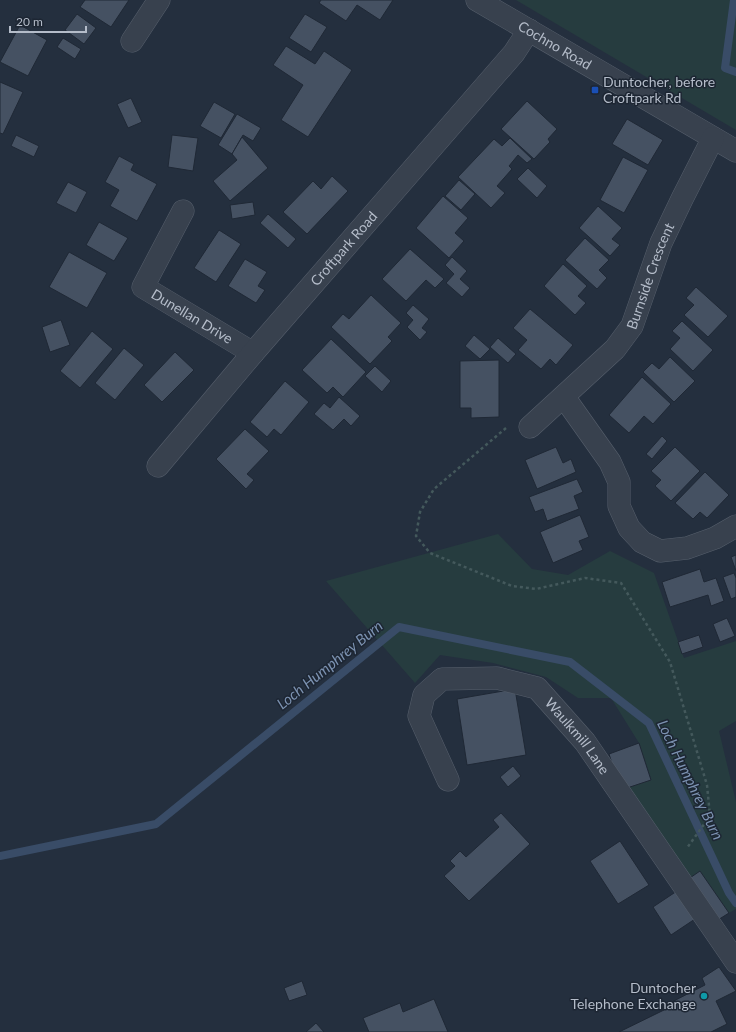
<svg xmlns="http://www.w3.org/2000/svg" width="736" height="1032" viewBox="0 0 736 1032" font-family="Lato,sans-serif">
<rect width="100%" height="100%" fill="#242f3e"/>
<g fill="#263c3f">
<path d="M516 0H736V130Z"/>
<path d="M498 534 532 569 568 575 610 551 654 573 684 658 736 641V721L719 731 736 802V909L729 913 684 882 621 790 651 779 639 743 611 698H578L546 677 493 663 440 655 415 683 326 581Z"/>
</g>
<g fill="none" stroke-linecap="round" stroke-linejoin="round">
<g stroke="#394c67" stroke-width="8">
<path d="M734 0 725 68 736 72"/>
<path d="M0 856 156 824 399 627 570 662 649 723 729 893 736 903"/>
</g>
</g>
<g fill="#455162" stroke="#1f2835">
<path d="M85 0H129L111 27 80 7Z"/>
<path d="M321 0H393L380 20 357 5 346 21 319 3Z"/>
<path d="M77 14 96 28 84 44 65 30Z"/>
<path d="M305 14 327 27 311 52 289 38Z"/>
<path d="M20 25 47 40 28 76 0 62Z"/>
<path d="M63 38 81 49 75 59 57 47Z"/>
<path d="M286 46 315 64 324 51 352 70 308 137 281 120 303 85 273 65Z"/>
<path d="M0 82 23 92 3 134 0 133Z"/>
<path d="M131 98 142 122 128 128 117 104Z"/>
<path d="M527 101 557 129 548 139 550 142 534 159 501 129Z"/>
<path d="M214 102 235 114 221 138 200 126Z"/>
<path d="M237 114 261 128 253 141 243 135 232 154 218 145Z"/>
<path d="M627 119 663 140 648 165 612 144Z"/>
<path d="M16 135 39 146 34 157 11 146Z"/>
<path d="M172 135 198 138 193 171 168 167Z"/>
<path d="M242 137 268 168 230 201 213 181 237 160 232 154Z"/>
<path d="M510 138 532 159 527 163 518 155 509 166 512 169 497 186 505 193 491 208 458 177 494 139 502 146Z"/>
<path d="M119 156 134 164 131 170 157 184 137 221 110 206 119 190 105 182Z"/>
<path d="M623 157 648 170 624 213 600 200Z"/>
<path d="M528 168 547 186 537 198 517 179Z"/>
<path d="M332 176 348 191 307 234 283 212 313 181 321 189Z"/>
<path d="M459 180 475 194 461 210 445 196Z"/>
<path d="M68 182 87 192 76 213 56 203Z"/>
<path d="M443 196 468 218 455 233 464 241 449 258 416 228Z"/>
<path d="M253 202 255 215 232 219 230 205Z"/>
<path d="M598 206 622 228 612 239 620 245 610 256 579 228Z"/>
<path d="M268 214 296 239 288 248 260 223Z"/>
<path d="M99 222 128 238 114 261 86 245Z"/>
<path d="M219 230 241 244 216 282 194 268Z"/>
<path d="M585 238 609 260 599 270 607 278 597 289 565 260Z"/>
<path d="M410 249 444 279 435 288 426 280 406 301 382 279Z"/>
<path d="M69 252 107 273 87 308 49 287Z"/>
<path d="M452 257 467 271 460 279 470 288 462 297 446 283 454 274 445 265Z"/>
<path d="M245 259 267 272 258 286 265 290 256 303 228 286Z"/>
<path d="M563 264 587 286 578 296 586 303 575 315 544 286Z"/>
<path d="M696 287 728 316 708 337 684 315 694 305 686 298Z"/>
<path d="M371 295 401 323 388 337 392 341 370 364 331 327 343 314 349 319Z"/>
<path d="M413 305 429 319 422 328 427 332 420 340 407 327 413 320 406 313Z"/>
<path d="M530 309 573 345 556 365 550 359 541 369 518 350 527 340 513 328Z"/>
<path d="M61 320 70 345 50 352 42 327Z"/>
<path d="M682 321 713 350 693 371 670 349 680 338 672 331Z"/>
<path d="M92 331 113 349 80 388 60 371Z"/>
<path d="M474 335 490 349 480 359 465 346Z"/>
<path d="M498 338 516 354 508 363 490 347Z"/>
<path d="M331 339 366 372 343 397 333 387 327 393 302 370Z"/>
<path d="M124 348 144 365 115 400 95 383Z"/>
<path d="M175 352 194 370 162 402 144 385Z"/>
<path d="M670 357 695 381 674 402 643 372 652 363 659 369Z"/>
<path d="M499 360V417L471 418V408H460V361Z"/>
<path d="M375 366 391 381 382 392 365 376Z"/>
<path d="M642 377 671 404 653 424 644 416 629 433 609 415Z"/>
<path d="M285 381 309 402 281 435 274 429 267 437 250 422Z"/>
<path d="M339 397 360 416 351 426 344 419 333 430 314 414 324 403 330 408Z"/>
<path d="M245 429 269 451 247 474 254 480 246 489 216 459Z"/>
<path d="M662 436 667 441 652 459 646 454Z"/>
<path d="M556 447 563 463 571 459 576 472 537 489 525 460Z"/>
<path d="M675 447 700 471 671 501 655 486 661 480 651 471Z"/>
<path d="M705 472 729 495 707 518 700 512 693 519 675 503Z"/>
<path d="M577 479 583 492 574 496 579 509 547 521 543 509 535 512 529 497Z"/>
<path d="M580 515 589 537 579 541 583 550 553 563 540 532Z"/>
<path d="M736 555V571L731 557Z"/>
<path d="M700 569 704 582 716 578 724 601 711 606 708 595 670 607 662 582Z"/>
<path d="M734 573 736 578V597L731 599 723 577Z"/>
<path d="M727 618 735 636 720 642 713 624Z"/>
<path d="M699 635 703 647 682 654 678 642Z"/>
<path d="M515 689 526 755 467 765 457 699Z"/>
<path d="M639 743 651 780 621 790 609 754Z"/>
<path d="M513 766 521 776 508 787 500 777Z"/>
<path d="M501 813 530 844 469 901 444 876 455 866 450 861 460 851 466 857 499 827 493 820Z"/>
<path d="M620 841 649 885 618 904 590 861Z"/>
<path d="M700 871 729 913 713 923 684 882Z"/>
<path d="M677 891 695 919 671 935 653 907Z"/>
<path d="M719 967 736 991 716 1001 727 1024 711 1032H619L664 1010 662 1007 705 985 702 978Z"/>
<path d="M302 981 307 995 289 1001 284 988Z"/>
<path d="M434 999 448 1032H369L363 1018 400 1003 403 1012Z"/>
<path d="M316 1023 324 1032H306Z"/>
</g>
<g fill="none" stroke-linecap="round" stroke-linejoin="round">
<g stroke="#565f6c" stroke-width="23">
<g id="minor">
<path id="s1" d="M477 0 736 151"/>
<path d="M132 41 159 0"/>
<path id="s2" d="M183 211 143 287 253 353"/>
<path d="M564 397 610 462 619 482V506L629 528 642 542 660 551 687 548 715 538 736 526"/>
<path id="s3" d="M530 427 615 349 632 326 661 243 682 199 713 138"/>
<path id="s4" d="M158 466 253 353 514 53 529 30"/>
<path id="s5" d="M448 780 419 716 424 695 442 679 497 678 537 688 585 742 736 962"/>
</g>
</g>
<path stroke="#44595c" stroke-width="2.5" stroke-dasharray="3 3" stroke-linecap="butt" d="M506 428 434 489 420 512 416 536 430 553 512 586 536 589 585 578 621 583 670 662 707 785 710 816 687 848"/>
<use href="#minor" stroke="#38414e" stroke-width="22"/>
</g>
<rect fill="#1a4fb4" stroke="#1d2633" stroke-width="1.5" x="591" y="86" width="8" height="8" rx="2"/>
<circle fill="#0f9aa8" stroke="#1d2633" stroke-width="1.5" cx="704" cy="996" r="4"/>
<g text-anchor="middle" stroke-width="3" stroke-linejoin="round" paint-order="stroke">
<g font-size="14" fill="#b4bcc9" stroke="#1d2633">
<text dy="5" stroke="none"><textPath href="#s1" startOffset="90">Cochno Road</textPath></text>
<text dy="5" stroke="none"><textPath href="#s4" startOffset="286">Croftpark Road</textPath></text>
<text dy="5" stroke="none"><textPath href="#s3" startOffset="197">Burnside Crescent</textPath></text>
<text dy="5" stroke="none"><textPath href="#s2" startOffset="143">Dunellan Drive</textPath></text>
<text dy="5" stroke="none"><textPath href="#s5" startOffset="275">Waulkmill Lane</textPath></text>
</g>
<g font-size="14" fill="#b4bcc9" stroke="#1d2633" text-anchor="start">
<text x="603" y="87">Duntocher, before<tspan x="603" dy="16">Croftpark Rd</tspan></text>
<text x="696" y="993" text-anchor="end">Duntocher<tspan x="696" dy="16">Telephone Exchange</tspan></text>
</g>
<g font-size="15" font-style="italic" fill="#7c92b1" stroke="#1d2633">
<text transform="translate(330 665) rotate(-39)" y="5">Loch Humphrey Burn</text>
<text transform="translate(690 780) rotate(64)" y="5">Loch Humphrey Burn</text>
</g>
</g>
<path d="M10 26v6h76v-6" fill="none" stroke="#b4bcc9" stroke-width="2"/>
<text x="16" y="26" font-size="12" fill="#b4bcc9" stroke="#1d2633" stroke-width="3" paint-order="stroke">20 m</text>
</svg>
